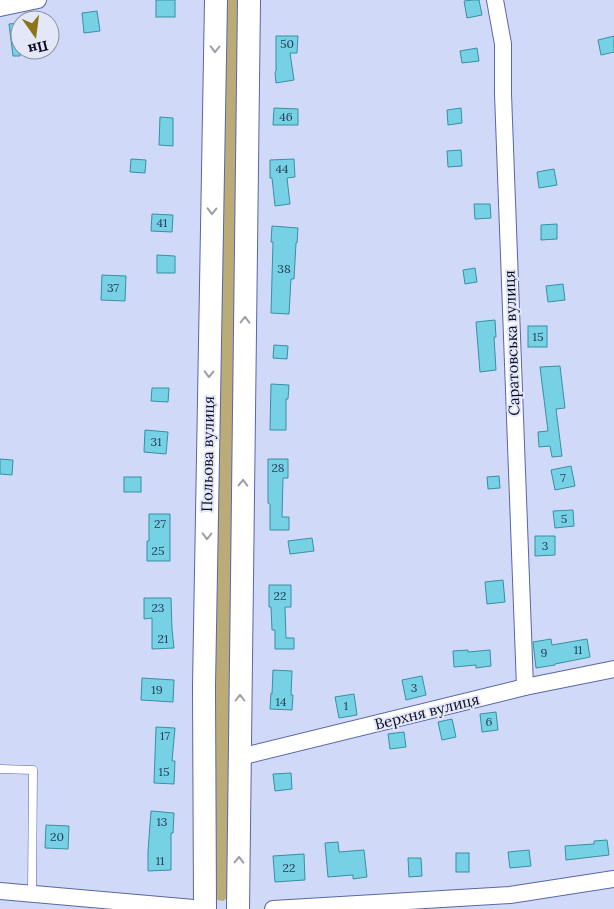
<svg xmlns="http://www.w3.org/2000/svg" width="614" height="909" viewBox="0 0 614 909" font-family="Lora,serif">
<rect width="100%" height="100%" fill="#d1d9f8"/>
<path fill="#bbac77" d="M223 0H242L230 896 223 901 218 900 213 896Z"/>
<g fill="#76d1e5" stroke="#3790a2">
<rect x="156" y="0" width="19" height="17"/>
<path d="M473 0H479L482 15 467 18 464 1Z"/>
<path d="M97 11 100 31 84 33 82 13Z"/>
<path d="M20 23V56H13L9 24Z"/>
<path d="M276 36H298L297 53H290L294 80 276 83 275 72 276 71Z"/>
<path d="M614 36V52L601 55 598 40Z"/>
<path d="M477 48 479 61 462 63 460 51Z"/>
<path d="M274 108 298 109V125H273Z"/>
<path d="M461 108 462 123 448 125 447 110Z"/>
<path d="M160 117 173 118V146L159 145Z"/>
<path d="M461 150 462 166 448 167 447 151Z"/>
<path d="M131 159 146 160 145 173 130 172Z"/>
<path d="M294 159 295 177 287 178 290 204 275 206 272 178H270V160Z"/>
<path d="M554 169 557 185 539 188 537 172Z"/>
<path d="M474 204H490L491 218 475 219Z"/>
<path d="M152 214 173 215 172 232 151 231Z"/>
<path d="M557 224V239L541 240V225Z"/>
<path d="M272 226 298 228 297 243H296L294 279H291L289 314 271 313 273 242H271Z"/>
<path d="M157 255 175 256V273H157Z"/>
<path d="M475 268 477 282 465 284 463 270Z"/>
<path d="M102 275 126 276 125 301 101 300Z"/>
<path d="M563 284 565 300 548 302 546 286Z"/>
<path d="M495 320 496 337H494L496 370 480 372 476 322Z"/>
<rect x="528" y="326" width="19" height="21"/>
<path d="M274 345 288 346 287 359 273 358Z"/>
<path d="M560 366 565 408 556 409 562 456 552 457 550 446 539 447 538 432 548 431 540 367Z"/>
<path d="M271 384 289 385 288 399H286V430H270Z"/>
<path d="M152 388H169L168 402 151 401Z"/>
<path d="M145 430 168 432 166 454 144 452Z"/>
<path d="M0 459 13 460 12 475 0 474Z"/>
<path d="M268 459H288V478H283L282 517H289V530H270V504L268 503Z"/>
<path d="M571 466 575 486 555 490 551 470Z"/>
<path d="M499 476 500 488 488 489 487 477Z"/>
<rect x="124" y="477" width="17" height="15"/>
<path d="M573 510 574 526 555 528 553 511Z"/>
<path d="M149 514H170V561H147V541H149Z"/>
<path d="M535 536H555V555L535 556Z"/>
<path d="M312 538 314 551 290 554 288 541Z"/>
<path d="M503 580 505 602 487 604 485 582Z"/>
<path d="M269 585H291V607H285L286 638H294V649H275V630H272L271 607H269Z"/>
<path d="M144 598H171L172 629 174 648 152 649V618L144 619Z"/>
<path d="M551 639 552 645 587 639 590 657 555 664V665L536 668 533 642Z"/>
<path d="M468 650V652L490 650 491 666 476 668V665L454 667 453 651Z"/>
<path d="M273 670 292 671 291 695H293L292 710 270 709 271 693 272 694Z"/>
<path d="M422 676 426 695 406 700 402 680Z"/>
<path d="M142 678 174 680 173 702 141 700Z"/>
<path d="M354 694 357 715 339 718 335 697Z"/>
<path d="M496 712 498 730 482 732 480 714Z"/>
<path d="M452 719 456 737 442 740 438 722Z"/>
<path d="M156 727 175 728 172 761H175L174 784 154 783Z"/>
<path d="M404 732 406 747 390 749 388 734Z"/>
<path d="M291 773 292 789 275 791 273 774Z"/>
<path d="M151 811 174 813 173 833H171V870L148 871V852Z"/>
<path d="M46 825 69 826 68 849 45 848Z"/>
<path d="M607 840 609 855 566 860 565 846 594 844V841Z"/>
<path d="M338 842 339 852 364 850 367 877 353 879V875L328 877 325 843Z"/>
<path d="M529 850 531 866 510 868 508 852Z"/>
<rect x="456" y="853" width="13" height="19"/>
<path d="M304 854 305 880 275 882 273 856Z"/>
<path d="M408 858H421L422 876 409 877Z"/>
</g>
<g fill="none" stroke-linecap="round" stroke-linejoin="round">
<g stroke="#5866aa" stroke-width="9">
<path id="service" d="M0 769 33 770 32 893"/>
</g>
<g stroke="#5866aa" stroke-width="18">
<g id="minor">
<path d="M495 0 503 44V94L525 687"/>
<path d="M0 8 38 0"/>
<path d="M240 757 525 687 614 669"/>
<path d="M0 891 205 909"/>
<path d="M273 909 510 895 614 879"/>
</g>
</g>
<g stroke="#5866aa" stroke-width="24">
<g id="secondary">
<path d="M205 909 204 686 216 0"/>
<path d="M238 909 249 0"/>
</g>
</g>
<use href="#service" stroke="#fff" stroke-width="8"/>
<use href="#minor" stroke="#fff" stroke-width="16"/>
<use href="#secondary" stroke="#fff" stroke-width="22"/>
</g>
<defs><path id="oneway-chevron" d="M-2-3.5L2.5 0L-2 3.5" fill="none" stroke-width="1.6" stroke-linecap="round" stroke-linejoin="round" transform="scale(1.25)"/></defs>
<g stroke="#9c9ea8">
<use href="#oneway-chevron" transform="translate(215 49) rotate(91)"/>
<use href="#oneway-chevron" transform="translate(212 211) rotate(91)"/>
<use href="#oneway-chevron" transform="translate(245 320) rotate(-89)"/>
<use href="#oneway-chevron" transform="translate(209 374) rotate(91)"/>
<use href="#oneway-chevron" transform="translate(243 483) rotate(-89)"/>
<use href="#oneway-chevron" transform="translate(207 536) rotate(91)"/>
<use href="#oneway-chevron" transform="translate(240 698) rotate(-90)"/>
<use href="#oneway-chevron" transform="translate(239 860) rotate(-89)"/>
</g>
<g text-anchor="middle" stroke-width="4" stroke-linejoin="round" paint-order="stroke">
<g font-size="12" fill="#243d56">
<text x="287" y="48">50</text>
<text x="286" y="121">46</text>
<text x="282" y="173">44</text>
<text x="162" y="227">41</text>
<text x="284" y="273">38</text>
<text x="113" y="292">37</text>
<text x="538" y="341">15</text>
<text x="156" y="446">31</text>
<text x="278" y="472">28</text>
<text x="563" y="482">7</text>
<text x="564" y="523">5</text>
<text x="160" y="528">27</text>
<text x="545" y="550">3</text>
<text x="158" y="555">25</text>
<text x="280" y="600">22</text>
<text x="158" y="612">23</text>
<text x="163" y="643">21</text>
<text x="578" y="654">11</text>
<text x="544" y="657">9</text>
<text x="414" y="692">3</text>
<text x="157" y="694">19</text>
<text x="281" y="706">14</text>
<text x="346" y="710">1</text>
<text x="489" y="726">6</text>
<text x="165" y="740">17</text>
<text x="164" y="776">15</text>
<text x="162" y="826">13</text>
<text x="57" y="841">20</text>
<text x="160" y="865">11</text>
<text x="289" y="872">22</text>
</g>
<g font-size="15" fill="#080c26" stroke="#e3e7f7">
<text transform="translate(512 343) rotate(-92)" y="5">Саратовська вулиця</text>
<text transform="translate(208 454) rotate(-89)" y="5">Польова вулиця</text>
<text transform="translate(427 712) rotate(-14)" y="5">Верхня вулиця</text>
</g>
</g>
<g transform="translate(35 35) rotate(166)"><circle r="24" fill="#e3e7f7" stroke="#8b8fa3"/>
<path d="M0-4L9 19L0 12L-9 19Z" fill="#8c7418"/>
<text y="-8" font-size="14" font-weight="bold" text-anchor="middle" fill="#080c26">Пн</text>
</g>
</svg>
